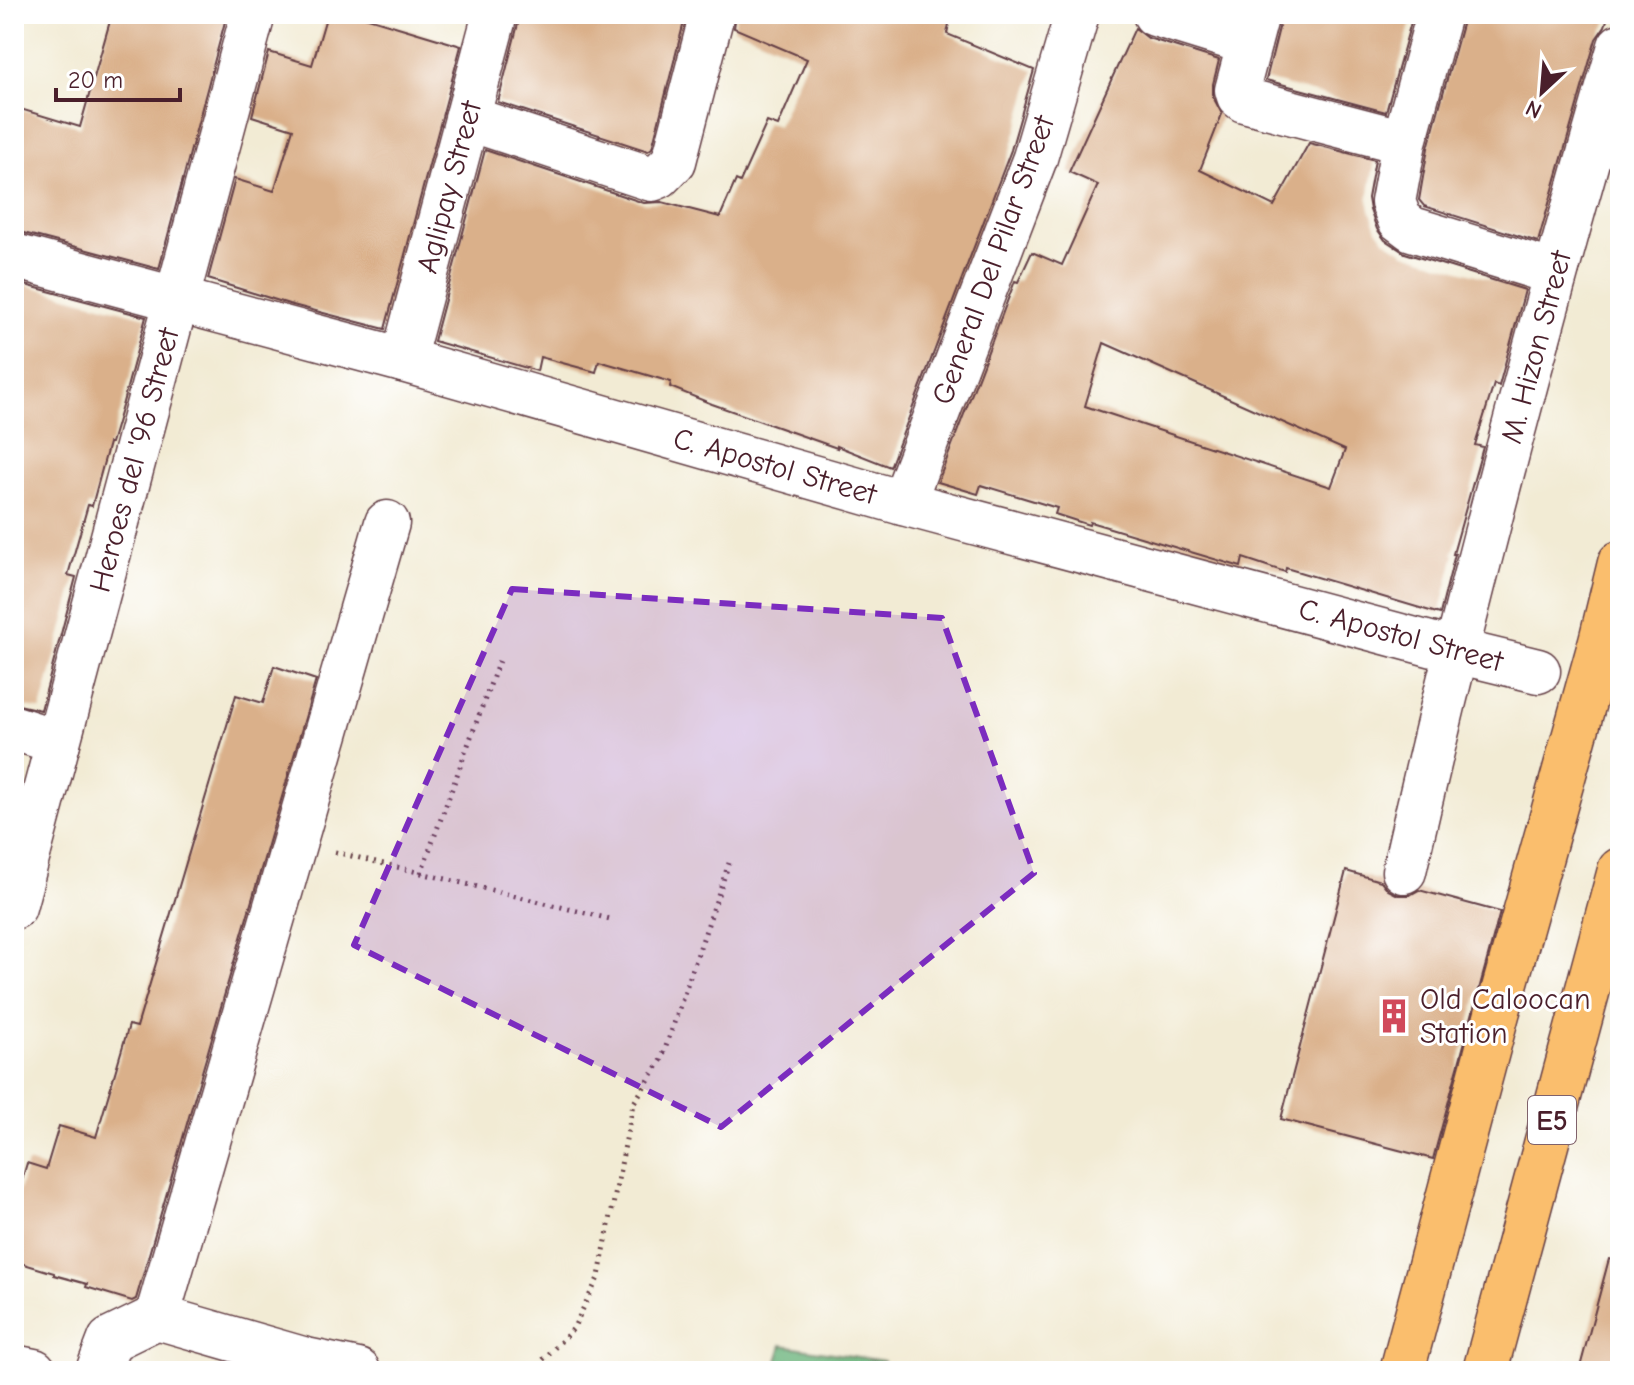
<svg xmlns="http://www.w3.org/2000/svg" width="1634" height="1385" viewBox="0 0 1634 1385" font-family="'Comic Neue',sans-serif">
<rect width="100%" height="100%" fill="#fff"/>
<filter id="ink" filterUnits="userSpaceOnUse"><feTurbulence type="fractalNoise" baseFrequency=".0125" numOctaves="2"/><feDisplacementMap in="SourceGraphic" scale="16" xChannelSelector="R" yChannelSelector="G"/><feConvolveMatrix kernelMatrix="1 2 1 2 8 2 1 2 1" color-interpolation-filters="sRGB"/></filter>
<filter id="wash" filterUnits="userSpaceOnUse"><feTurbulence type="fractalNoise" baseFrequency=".006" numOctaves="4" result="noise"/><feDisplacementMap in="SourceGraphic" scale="32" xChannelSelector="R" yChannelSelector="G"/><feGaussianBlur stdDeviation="1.8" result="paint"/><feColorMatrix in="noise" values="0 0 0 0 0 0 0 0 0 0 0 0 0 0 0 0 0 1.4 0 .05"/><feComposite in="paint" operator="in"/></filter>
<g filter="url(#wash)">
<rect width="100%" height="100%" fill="#f2ebd4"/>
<path fill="#6ab47b" stroke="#5a6a53" stroke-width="2" d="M782 1345 884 1361 882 1371H774Z"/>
<g id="blocks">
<g fill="#dab08a" fill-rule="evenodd">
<path d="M112 14H227L159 269 20 232H14V107L80 127Z"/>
<path d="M327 14H355L461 46 385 329 289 304 208 279 235 179 274 191 293 129 252 116 269 52 312 65Z"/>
<path d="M519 14H686L652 148 648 151 498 102 519 20Z"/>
<path d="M736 14H951L947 34 1034 70 1011 150 890 467 837 446V448L712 404 670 387 671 382 599 361 596 372 540 357 537 371 434 341 485 150 644 203 662 202 720 217 736 180 740 182 767 122 778 126 807 59 734 28Z"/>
<path d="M1281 14 1413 15 1386 112 1266 80 1281 20Z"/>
<path d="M1463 14H1609L1605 26 1596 39 1538 242 1424 206 1419 200 1428 148 1463 21Z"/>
<path d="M1135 28 1148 38 1219 60 1213 84V97L1222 114 1200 170 1274 206 1309 143 1375 160 1368 198 1370 210 1377 229 1385 240 1405 253 1525 290 1499 386 1494 384 1475 445 1483 447 1453 554H1455L1440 614 1286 568 1285 572 1243 558 1241 567 1090 522 1089 525 1055 514 1057 508 981 485 978 494 938 482 1015 281 1018 282 1032 252 1062 265 1098 185 1069 172ZM1104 343 1345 450 1331 487 1085 406Z"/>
<path d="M14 282 146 317 122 406 111 443H109L92 506 88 505 68 575 76 577 41 710 14 704Z"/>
<path d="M274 666 316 680 136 1299 132 1301 86 1287 87 1284 54 1275V1273L14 1261V1207L27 1163 46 1169 59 1126 96 1137 129 1025 137 1027 236 695 263 703Z"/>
<path d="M1346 871 1381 881 1388 890 1398 895H1410L1419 890 1500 912 1433 1159 1281 1119Z"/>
<path d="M1609 1259 1620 1261V1371H1579Z"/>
</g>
</g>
</g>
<g filter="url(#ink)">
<use href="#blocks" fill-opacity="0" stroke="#633e44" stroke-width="2"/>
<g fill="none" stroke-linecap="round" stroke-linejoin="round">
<g stroke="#633e44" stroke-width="47">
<g id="minor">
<path d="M1155 14 1249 43"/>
<path d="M1257 14 1237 90 1239 96 1244 100 1404 142"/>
<path d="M1439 14 1404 142 1393 202 1400 220 1412 229 1555 273"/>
<path d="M467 118 652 179 659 176 674 161 712 14"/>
<path d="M14 256 403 360 903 503 1456 651 1538 671"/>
<path d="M403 360 495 14"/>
<path d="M903 503 1035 158 1077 14"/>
<path d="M14 728 58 742"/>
<path d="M1404 871C1467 594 1541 319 1620 46"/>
<path d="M14 907 253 14"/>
<path d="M157 1317 387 523"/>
<path d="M14 1367 34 1371"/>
<path d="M98 1371 110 1340 157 1317 306 1360 358 1371"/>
</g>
</g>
<g stroke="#633e44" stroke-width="47">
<g id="highway">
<path d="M1402 1371 1497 1014 1601 641 1620 563"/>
<path d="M1485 1371 1620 870"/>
</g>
</g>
<g stroke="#633e44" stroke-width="5" stroke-dasharray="2 6" stroke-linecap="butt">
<path d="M335 852 614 920"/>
<path d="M421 873 500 658"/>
<path d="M532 1371 573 1329 599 1276 633 1104 661 1061 729 863"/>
</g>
<use href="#minor" stroke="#fff" stroke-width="44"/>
<use href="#highway" stroke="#fabe6d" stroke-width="44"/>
</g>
</g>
<path fill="#7b2cbf" fill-opacity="0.2" stroke="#7b2cbf" stroke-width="6" stroke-dasharray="16 10" stroke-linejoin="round" d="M512 589 942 618 1034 873 721 1127 354 945Z"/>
<defs>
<g id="building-bare" transform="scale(2.76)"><path d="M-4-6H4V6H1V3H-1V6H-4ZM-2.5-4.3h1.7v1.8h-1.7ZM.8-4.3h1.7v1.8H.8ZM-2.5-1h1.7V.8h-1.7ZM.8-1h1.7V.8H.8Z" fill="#d1495b" stroke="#fff" stroke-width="2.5" paint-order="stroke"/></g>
</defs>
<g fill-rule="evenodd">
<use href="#building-bare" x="1394" y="1016"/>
</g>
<g text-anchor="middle" stroke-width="6" stroke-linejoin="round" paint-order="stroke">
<rect fill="#fff" stroke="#80626b" stroke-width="2" x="1528" y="1096" width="48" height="48" rx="6"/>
<g font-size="28" font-weight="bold" fill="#4a1f2b">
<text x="1552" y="1130">E5</text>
</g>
<g font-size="30" fill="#4a1f2b" stroke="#fff">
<text transform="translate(449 187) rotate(-75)" y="10">Aglipay Street</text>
<text transform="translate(993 260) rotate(-70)" y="10">General Del Pilar Street</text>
<text transform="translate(1536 347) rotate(-75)" y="10">M. Hizon Street</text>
<text transform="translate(134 460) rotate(-75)" y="10">Heroes del '96 Street</text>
<text transform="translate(775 466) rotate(16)" y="10">C. Apostol Street</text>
<text transform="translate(1401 635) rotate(15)" y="10">C. Apostol Street</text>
</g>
<g font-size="30" fill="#4a1f2b" stroke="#fff" text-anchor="start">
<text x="1420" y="1009">Old Caloocan<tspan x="1420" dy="34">Station</tspan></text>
</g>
</g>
<rect width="1634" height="1385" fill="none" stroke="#fff" stroke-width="48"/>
<g transform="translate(1542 92) rotate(206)" stroke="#ffffff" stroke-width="6" paint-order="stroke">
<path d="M0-6L14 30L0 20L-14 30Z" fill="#4a1f2b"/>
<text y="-12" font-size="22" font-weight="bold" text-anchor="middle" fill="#4a1f2b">N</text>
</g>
<path d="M56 88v12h124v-12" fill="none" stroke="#4a1f2b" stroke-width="4"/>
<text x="68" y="88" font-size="24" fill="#4a1f2b" stroke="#ffffff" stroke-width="6" paint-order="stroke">20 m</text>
</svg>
